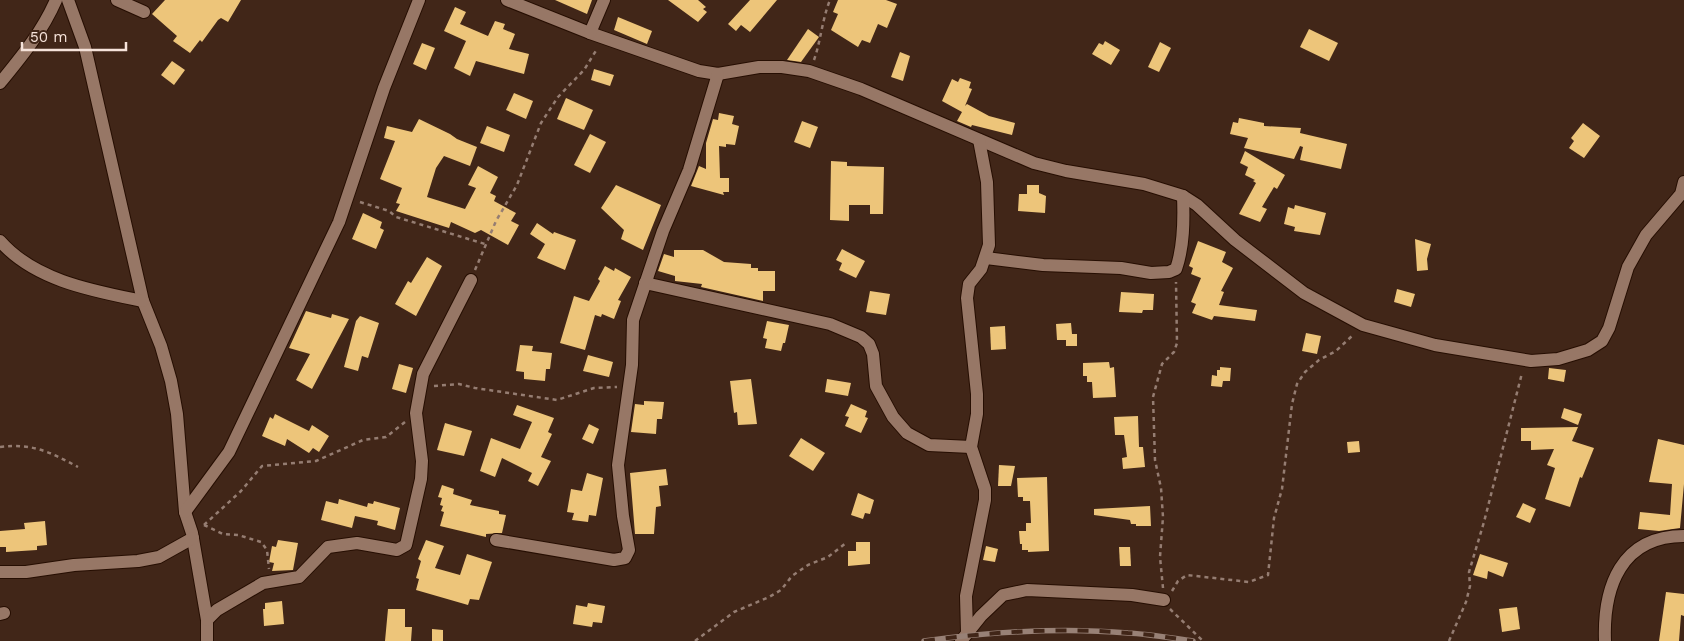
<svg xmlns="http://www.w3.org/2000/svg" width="1684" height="641" viewBox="0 0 1684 641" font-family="'Work Sans',sans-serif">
<rect width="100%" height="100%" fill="#412618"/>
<g fill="#edc57a">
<path d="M165 0H241L228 22 221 18 218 20 202 42 200 40 190 53 173 41 177 36 152 14Z"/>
<path d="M555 0H592L587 14Z"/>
<path d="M668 0H698L706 7 703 9 707 12 698 22Z"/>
<path d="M750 0H777L750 32 741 25 736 31 728 24Z"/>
<path d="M838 0H886L897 4 887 28 878 24 870 43 862 40 858 47 831 30 838 14 833 12Z"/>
<path d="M455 7 466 12 460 24 488 36 495 21 505 24 503 29 515 34 509 49 529 54 524 74 476 61 470 76 454 68 466 41 444 31Z"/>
<path d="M618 17 652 31 647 44 614 30Z"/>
<path d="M808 29 819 37 801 62 787 60Z"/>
<path d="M1309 29 1338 43 1329 61 1300 47Z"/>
<path d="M1105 41 1120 50 1111 65 1092 54 1099 43 1103 45Z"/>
<path d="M1160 42 1171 48 1159 72 1148 67Z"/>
<path d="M422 43 435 48 426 70 413 64Z"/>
<path d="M900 52 910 56 903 81 891 77Z"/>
<path d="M172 61 185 70 174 85 161 75Z"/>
<path d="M594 69 614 75 610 86 591 80Z"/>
<path d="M960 78 971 82 969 88 972 89 965 106 967 104 989 116 1015 123 1012 135 972 125 971 127 957 121 962 112 942 101 952 79 958 82Z"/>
<path d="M514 93 533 101 526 119 506 110Z"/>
<path d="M566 98 593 110 584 130 557 119Z"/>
<path d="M719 113 734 116 732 124 739 126 735 145 726 144V147L719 146 720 178H729V192H723L724 195 691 186 699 166 706 169V143L713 119 718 120Z"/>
<path d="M1239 118 1264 123V126L1301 128 1300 133 1347 144 1341 169 1300 160 1303 147 1300 146 1294 159 1244 148 1248 138 1230 134 1233 122 1238 123Z"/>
<path d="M419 119 450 134 457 139 477 147 470 166 444 156 436 168 427 197 465 209 476 188 468 185 478 166 498 177 490 193 496 196 494 201 516 213 511 221 519 225 508 245 481 230 475 233 451 222 449 228 396 211 400 204 396 203 402 188 380 179 395 141 384 138 387 126 412 132Z"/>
<path d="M802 121 818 127 810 148 794 142Z"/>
<path d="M1583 123 1600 136 1584 158 1569 148 1574 141 1571 138Z"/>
<path d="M487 126 510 135 504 152 480 143Z"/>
<path d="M590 134 606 142 590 173 574 165Z"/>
<path d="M1245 151 1285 175 1277 189 1274 187 1262 207 1267 209 1260 222 1239 214 1256 183 1253 181 1255 180 1245 175 1248 167 1240 163Z"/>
<path d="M831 161 847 162V166L884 167 883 214H870V205H849V221L830 220Z"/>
<path d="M616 185 661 205 643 250 621 239 624 230 601 208Z"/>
<path d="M1027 185H1039V193L1046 196 1045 213 1018 211 1019 194H1027Z"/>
<path d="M1295 205 1326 213 1320 235 1294 231 1295 227 1284 224 1288 207 1294 209Z"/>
<path d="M363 213 382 222 380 228 384 230 376 249 352 239Z"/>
<path d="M537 223 553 234 554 232 576 240 565 270 537 258 545 244 530 234Z"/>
<path d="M1415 239 1431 244 1427 259 1428 270 1417 271Z"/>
<path d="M1198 241 1226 252 1222 262 1233 268 1221 291 1224 292 1219 305 1257 310 1255 321 1214 316 1212 320 1192 313 1196 304 1191 302 1201 278 1191 274 1193 268 1189 266Z"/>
<path d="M842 249 865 261 856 278 839 270 842 263 836 260Z"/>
<path d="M674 250H703L724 262 751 264V268H758V271H775V291H763V301L701 287 702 284 675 281V276L658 271 664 254 674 257Z"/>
<path d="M427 257 442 266 416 316 395 304 408 281 411 283Z"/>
<path d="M605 266 614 271 615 268 631 277 618 300 621 301 614 319 602 314 601 317 595 315 585 350 560 343 574 296 589 301 600 281 598 279Z"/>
<path d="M1397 289 1415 294 1411 307 1394 302Z"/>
<path d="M870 291 890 294 886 315 866 312Z"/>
<path d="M1121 292 1154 294 1153 310H1143L1142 313 1119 312Z"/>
<path d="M306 311 331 318 332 314 349 319 312 389 296 380 310 354 289 348Z"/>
<path d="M360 316 379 323 368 358 362 356 358 371 344 367 356 321Z"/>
<path d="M767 321 789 325 785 343H783L781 351 765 348 767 339 763 338Z"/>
<path d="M1071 323 1072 334H1077V346H1066V340H1057L1056 324Z"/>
<path d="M1005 326 1006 349 991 350 990 327Z"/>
<path d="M1306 333 1321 336 1317 354 1302 351Z"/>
<path d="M520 345 533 346 532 351 552 353 550 369H546L545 381 524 379V372L516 371Z"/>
<path d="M588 355 613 362 609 377 583 371Z"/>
<path d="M1109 362 1110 368 1114 367 1116 397 1093 398 1092 382H1087V376H1083V363Z"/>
<path d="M399 364 413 368 406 393 392 389Z"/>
<path d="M1220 367 1231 368 1230 381H1223L1222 387 1211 386 1212 375 1217 376V370H1220Z"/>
<path d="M1549 368 1566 370 1564 382 1548 379Z"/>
<path d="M751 379 757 424 738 425 737 412 734 413 730 381Z"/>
<path d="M827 379 851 383 848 396 825 392Z"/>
<path d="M644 401 664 402 662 419H657L656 434 631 432 635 404 644 405Z"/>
<path d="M851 404 867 411 865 417 868 418 861 433 845 426 849 417 845 416Z"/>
<path d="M517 405 554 418 548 432 552 434 541 457 551 461 538 486 528 481 532 473 502 458 495 477 480 471 491 438 520 449 532 422 513 415Z"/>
<path d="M1564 408 1582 414 1578 425 1561 418Z"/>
<path d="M275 414 309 431 312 425 329 436 319 452 313 448 309 453 287 439 285 446 262 436 270 417 273 419Z"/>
<path d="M1138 416 1139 447H1143L1145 467 1123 469 1122 458 1127 457 1124 435H1115L1114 417Z"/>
<path d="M445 423 472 431 464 456 437 450Z"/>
<path d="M589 424 599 429 593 444 582 439Z"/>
<path d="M1578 427 1572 441 1594 448 1582 478 1580 477 1570 507 1545 499 1555 468 1547 465 1554 449 1531 450V441H1521V428Z"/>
<path d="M801 438 825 453 813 471 789 456Z"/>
<path d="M1658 439 1684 445V484L1680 528 1659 531 1638 529 1640 512 1670 515 1672 484 1649 482Z"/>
<path d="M1359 441 1360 452 1348 453 1347 442Z"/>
<path d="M999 465 1015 466 1011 486H998Z"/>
<path d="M666 469 668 485 659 486 661 506 656 507 654 534H635L630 473Z"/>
<path d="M587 473 603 478 596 516 589 515 588 522 572 520 574 513 567 512 571 489 582 491Z"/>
<path d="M1047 477 1049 551 1028 552V550H1022V544H1020L1019 531H1026V523H1031L1030 501H1023V497H1018L1017 478Z"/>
<path d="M442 485 454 489 453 494 472 500 470 505 499 511V514L506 515 502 533 486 534V537L440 526 444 512 441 511 443 506 440 505 442 498 438 497Z"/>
<path d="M858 493 874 500 870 514 865 513 863 519 851 515Z"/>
<path d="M339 499 367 507 368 503 373 504 374 501 400 508 395 530 377 525 378 521 355 516 352 528 321 520 326 501 338 504Z"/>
<path d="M1523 503 1536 509 1530 523 1516 517Z"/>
<path d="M1150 506 1151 526H1136V524H1131L1130 520 1094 515V509Z"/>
<path d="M45 521 47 545 37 546V550L6 552V547H0V531L25 529 24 523Z"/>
<path d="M278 540 298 543 293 570 272 571 274 563 269 562 272 546 276 547Z"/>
<path d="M426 540 444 546 435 568 460 575 467 554 492 562 479 600 470 599 468 605 416 590 419 579 416 578 421 561 418 559Z"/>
<path d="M856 542H870V564L848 566V551H856Z"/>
<path d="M986 546 998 549 995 562 983 560Z"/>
<path d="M1119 547H1130L1131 566H1120Z"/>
<path d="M1480 554 1508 563 1503 577 1488 571 1487 579 1473 575Z"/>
<path d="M1666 592 1684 594V616L1681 615 1679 641H1659Z"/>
<path d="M282 601 284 624 264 626 263 609H265V603Z"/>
<path d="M588 603 605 606 602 623 593 622 592 627 573 624 576 605 587 607Z"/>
<path d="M1517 607 1520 629 1502 632 1499 609Z"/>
<path d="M388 609H405V627H412L411 641H385Z"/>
<path d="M432 629 443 630V641H432Z"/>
</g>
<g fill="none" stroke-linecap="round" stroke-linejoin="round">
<g stroke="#260e02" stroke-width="14">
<g id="minor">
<path d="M68 0 85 47 143 301 161 346 171 381 177 414 185 512 192 533 207 620V641"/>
<path d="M117 0 144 12"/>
<path d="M507 0 590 33 699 71 718 74 759 67H782L809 71 861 89 1034 163 1066 171 1144 184 1183 196 1197 205 1235 240 1304 293 1363 325 1435 345 1531 361 1558 359 1588 350 1602 341 1609 328 1628 267 1646 235 1681 194 1684 182"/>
<path d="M590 33 604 0"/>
<path d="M0 83C22 56 42 32 56 0"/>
<path d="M0 241C35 281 94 291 143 301"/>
<path d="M986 258 1043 265 1121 268 1151 273 1169 272 1176 269C1184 246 1184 220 1183 196"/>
<path d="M645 283 830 324 861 337 869 344 873 354 876 386 893 417 907 433 929 445 971 447"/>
<path d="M185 512 229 452 339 222 384 88 419 0"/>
<path d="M496 540 614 560 625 558 629 550 623 516 618 465 632 365 633 320 663 231 689 170 718 74"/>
<path d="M0 572H26L74 565 138 561 159 557 193 538"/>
<path d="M0 614 4 613"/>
<path d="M207 620 217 610 263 583 299 577 328 547 357 543 397 550 406 545 421 479 422 461 416 413 423 374 471 280"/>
<path d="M967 632 966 596 985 500V489L971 447 977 414V394L967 298 969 284 981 269 989 245 987 182 979 140"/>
<path d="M961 641 981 616 1003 595 1027 590 1132 595 1164 600"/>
<path d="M1605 641C1603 587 1621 536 1684 536"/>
</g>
</g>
<g stroke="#957d72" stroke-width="2.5" stroke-dasharray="4 4" stroke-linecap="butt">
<path d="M814 60C821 40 822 20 830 0"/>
<path d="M360 202 389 211 396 217 485 244"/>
<path d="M475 270 496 221 517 185 541 123 558 97 584 70 597 49"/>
<path d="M434 386 459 384 475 388 557 400 594 388 617 387"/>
<path d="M0 447C33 443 50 452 78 467"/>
<path d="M204 525 241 491 262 466 316 461 363 440 386 437 405 422"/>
<path d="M204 525 223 534 238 535 261 542 267 550 269 569"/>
<path d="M1163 588 1160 557 1163 517 1161 488 1155 460 1153 397 1162 364 1174 352 1177 343 1176 282"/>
<path d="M1172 591 1178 581 1187 575 1249 582 1268 575 1274 518 1282 489 1292 404 1297 384 1305 372 1319 360 1336 351 1353 335"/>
<path d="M1170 609 1203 641"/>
<path d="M695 641 734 612 769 597 781 590 792 576 808 565 828 557 846 543"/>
<path d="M1449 641 1466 602 1470 586 1469 572 1484 522 1522 373"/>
</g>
<use href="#minor" stroke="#977766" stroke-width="12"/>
<g stroke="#988176" stroke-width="5.5">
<path id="rail" d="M924 641C990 632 1060 627 1128 633 1149 634 1171 638 1193 641"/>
</g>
<use href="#rail" stroke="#412618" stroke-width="4" stroke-dasharray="11" stroke-linecap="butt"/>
</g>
<path d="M22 42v8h104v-8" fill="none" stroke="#f6e3da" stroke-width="2.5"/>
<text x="30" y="42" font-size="15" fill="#f6e3da" stroke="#412618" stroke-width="4" paint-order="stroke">50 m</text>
</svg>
